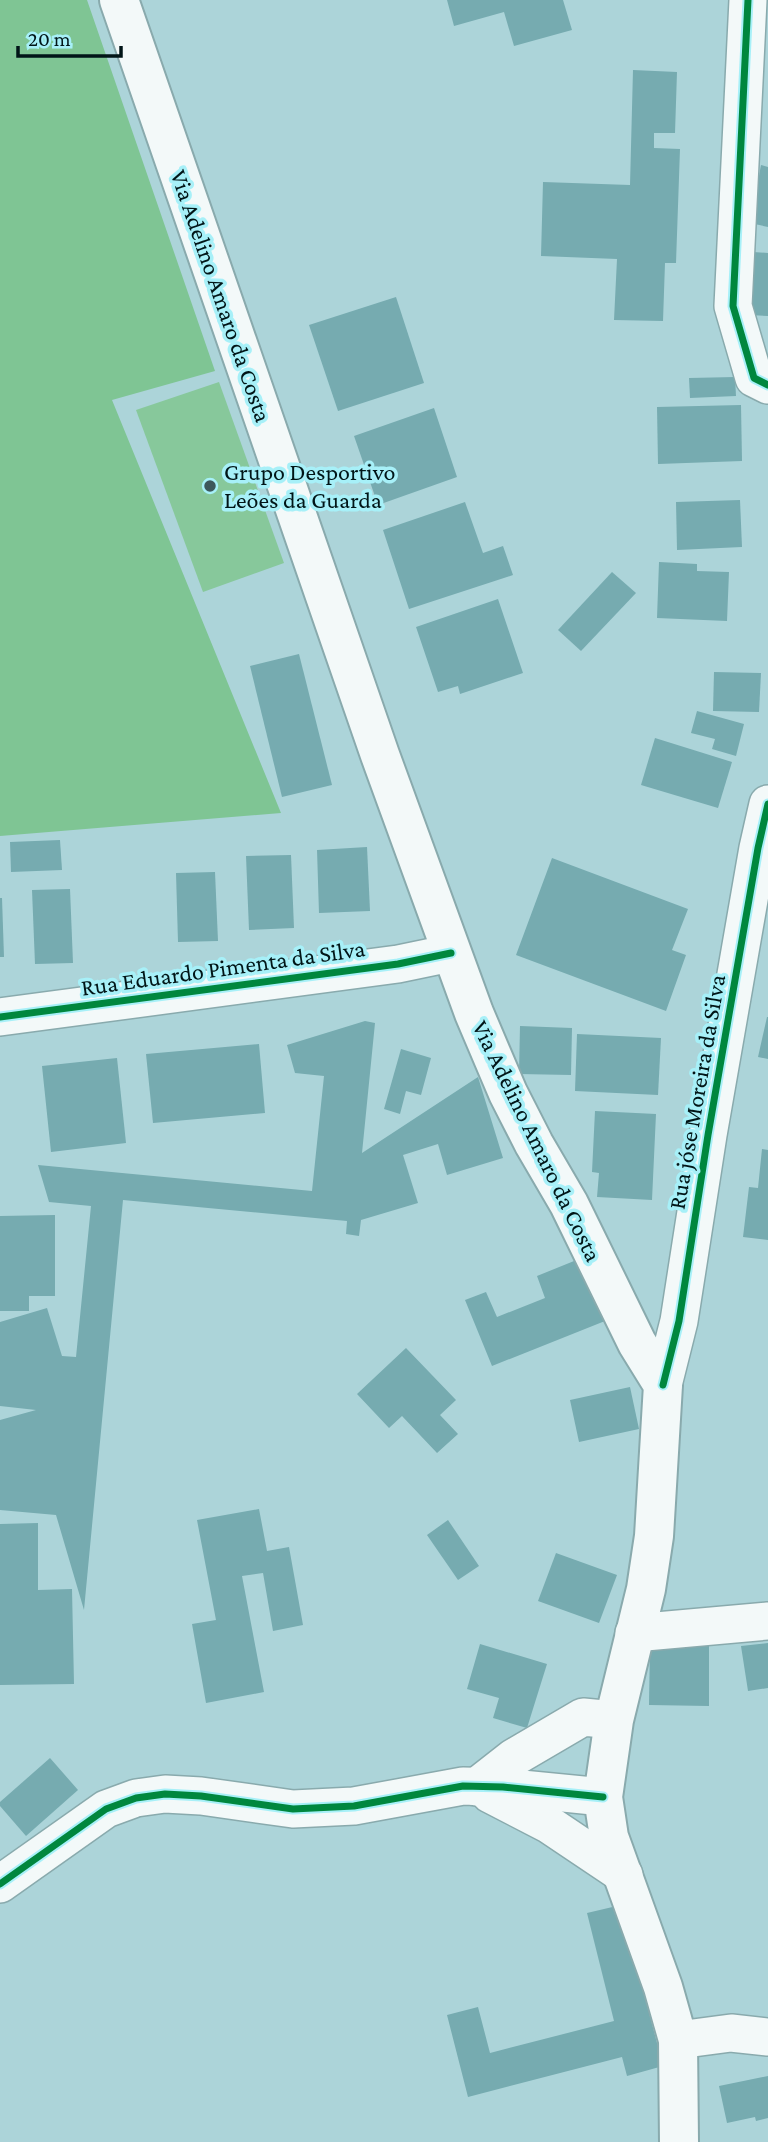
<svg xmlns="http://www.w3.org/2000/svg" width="768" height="2142" viewBox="0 0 768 2142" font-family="'Crimson Pro',serif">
<rect width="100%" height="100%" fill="#acd4d9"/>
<path fill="#87c89b" d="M219 382 284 563 203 592 136 410Z"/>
<path fill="#7fc594" d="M0 0H87L215 371 112 400 281 813 0 836Z"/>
<g fill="#76abb0">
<path d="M447 0H563L572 30 514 46 504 12 454 26Z"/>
<path d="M633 70 677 72 675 133H654V148L680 149 676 263H665L663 321 614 320 617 259 541 256 543 182 630 185Z"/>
<path d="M761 165 768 167V227L750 223Z"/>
<path d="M753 252 768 253V316L749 315Z"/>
<path d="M396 297 424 383 338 411 309 325Z"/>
<path d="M735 377 736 396 690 398 689 378Z"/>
<path d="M741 405 742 461 658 464 657 407Z"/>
<path d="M434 408 457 477 378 505 354 436Z"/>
<path d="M740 500 742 547 677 550 676 502Z"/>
<path d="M465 502 483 553 503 546 513 575 409 609 383 530Z"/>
<path d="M659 562 697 564V571L729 572 727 621 657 618Z"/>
<path d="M612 572 636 593 581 651 558 630Z"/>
<path d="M498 599 523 673 460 694 458 686 438 692 416 627Z"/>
<path d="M299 654 332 785 282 797 250 666Z"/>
<path d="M714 672 761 673 759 712 713 711Z"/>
<path d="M697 711 744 724 736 756 712 749 715 739 691 733Z"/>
<path d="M655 738 732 762 718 808 641 785Z"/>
<path d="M60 840 62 870 11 872 10 842Z"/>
<path d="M367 847 370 911 319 913 317 850Z"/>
<path d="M291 855 294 928 249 930 246 856Z"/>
<path d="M552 858 688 909 672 950 686 955 666 1011 516 955Z"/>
<path d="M215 872 218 941 178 942 176 873Z"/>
<path d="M70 889 73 963 35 964 32 890Z"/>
<path d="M0 898H2L4 957H0Z"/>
<path d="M767 1017H768V1059L758 1057Z"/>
<path d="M365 1021 375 1023 362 1153 478 1077 503 1158 447 1175 438 1144 403 1155 418 1203 361 1220 359 1236 346 1234 347 1221 123 1200 84 1610 56 1515 0 1510V1420L36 1410 0 1406V1322L47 1308 62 1356 76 1357 91 1206 49 1202 38 1165 312 1191 324 1076 295 1073 287 1045Z"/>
<path d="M520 1026 572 1028 571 1075 519 1074Z"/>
<path d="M577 1034 661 1038 658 1095 575 1091Z"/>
<path d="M259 1044 265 1113 153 1123 146 1054Z"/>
<path d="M401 1049 431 1058 421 1095 406 1091 400 1114 384 1109Z"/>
<path d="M117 1058 126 1143 51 1152 42 1066Z"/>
<path d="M595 1111 656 1114 652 1200 597 1197 599 1173 592 1172Z"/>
<path d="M762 1149 768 1150V1240L743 1237 749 1187 758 1188Z"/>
<path d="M55 1215V1296H29V1311H0V1216Z"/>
<path d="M579 1259 605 1321 492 1366 465 1300 486 1292 497 1317 545 1298 537 1276Z"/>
<path d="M406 1348 456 1400 440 1415 458 1434 437 1453 402 1416 389 1428 357 1394Z"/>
<path d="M630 1387 639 1429 579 1442 570 1400Z"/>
<path d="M259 1509 267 1551 289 1547 303 1625 273 1631 263 1573 242 1576 264 1692 206 1703 192 1624 216 1620 197 1520Z"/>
<path d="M448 1520 479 1566 458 1580 427 1535Z"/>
<path d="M38 1523V1590L72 1589 74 1684 0 1685V1524Z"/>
<path d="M556 1553 617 1575 599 1623 538 1601Z"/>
<path d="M768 1643V1688L748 1691 741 1646Z"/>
<path d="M480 1644 547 1664 527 1728 493 1718 499 1698 467 1689Z"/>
<path d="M650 1644 709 1645V1706L649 1705Z"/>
<path d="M50 1758 78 1790 26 1836 0 1806V1802Z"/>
<path d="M621 1905 663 2066 627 2076 622 2057 468 2097 447 2015 478 2007 490 2053 614 2021 587 1913Z"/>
<path d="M768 2076V2118L756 2121 755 2117 727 2123 719 2086Z"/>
</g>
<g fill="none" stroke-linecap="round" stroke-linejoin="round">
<g stroke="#89aaad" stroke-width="40">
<g id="minor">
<path d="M748 0 733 306 754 378 768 385"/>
<path d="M0 1017 398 964 451 953"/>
<path d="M663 1385 679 1321 708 1135 758 848 768 804"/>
<path d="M634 1633 768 1621"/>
<path d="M476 1787 513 1758 583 1717 614 1720"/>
<path d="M490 1794 548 1824 624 1875"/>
<path d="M0 1884 106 1809 136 1798 165 1794 201 1796 293 1809 354 1806 463 1786 503 1787 603 1797"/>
<path d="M678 2040 731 2033 768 2037"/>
</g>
</g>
<g stroke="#89aaad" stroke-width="42">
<path id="major" d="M119 0 380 755 474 1013 508 1093 534 1144 569 1204 637 1343 663 1385 654 1536 646 1589 614 1720 603 1797 609 1837 663 1987 678 2040 679 2142"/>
</g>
<use href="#minor" stroke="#f3f9f9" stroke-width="37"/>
<use href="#major" stroke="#f3f9f9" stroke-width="38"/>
<g stroke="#a7f0f8" stroke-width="11">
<g id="cycleway">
<path d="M748 0 733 306 754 378 768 385"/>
<path d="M0 1017 398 964 451 953"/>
<path d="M663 1385 679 1321 708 1135 758 848 768 804"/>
<path d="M0 1884 106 1809 136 1798 165 1794 201 1796 293 1809 354 1806 463 1786 503 1787 603 1797"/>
</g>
</g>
<use href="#cycleway" stroke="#00873e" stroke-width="7"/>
</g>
<circle fill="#3d585b" stroke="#a7f0f8" stroke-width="2.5" cx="210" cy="486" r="7"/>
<g text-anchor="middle" stroke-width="7" stroke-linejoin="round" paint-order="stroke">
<g font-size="24" fill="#011517" stroke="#a7f0f8">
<text transform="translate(221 296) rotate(71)" y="8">Via Adelino Amaro da Costa</text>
<text transform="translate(223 968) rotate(-8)" y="8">Rua Eduardo Pimenta da Silva</text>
<text transform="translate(697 1092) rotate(-80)" y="8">Rua jóse Moreira da Silva</text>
<text transform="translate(537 1141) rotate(64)" y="8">Via Adelino Amaro da Costa</text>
</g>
<g font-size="24" fill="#011517" stroke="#a7f0f8" text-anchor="start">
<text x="224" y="480">Grupo Desportivo<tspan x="224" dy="28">Leões da Guarda</tspan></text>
</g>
</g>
<path d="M18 46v10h103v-10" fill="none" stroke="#011517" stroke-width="3.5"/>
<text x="28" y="46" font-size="21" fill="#011517" stroke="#a7f0f8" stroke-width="5" paint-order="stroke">20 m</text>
</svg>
